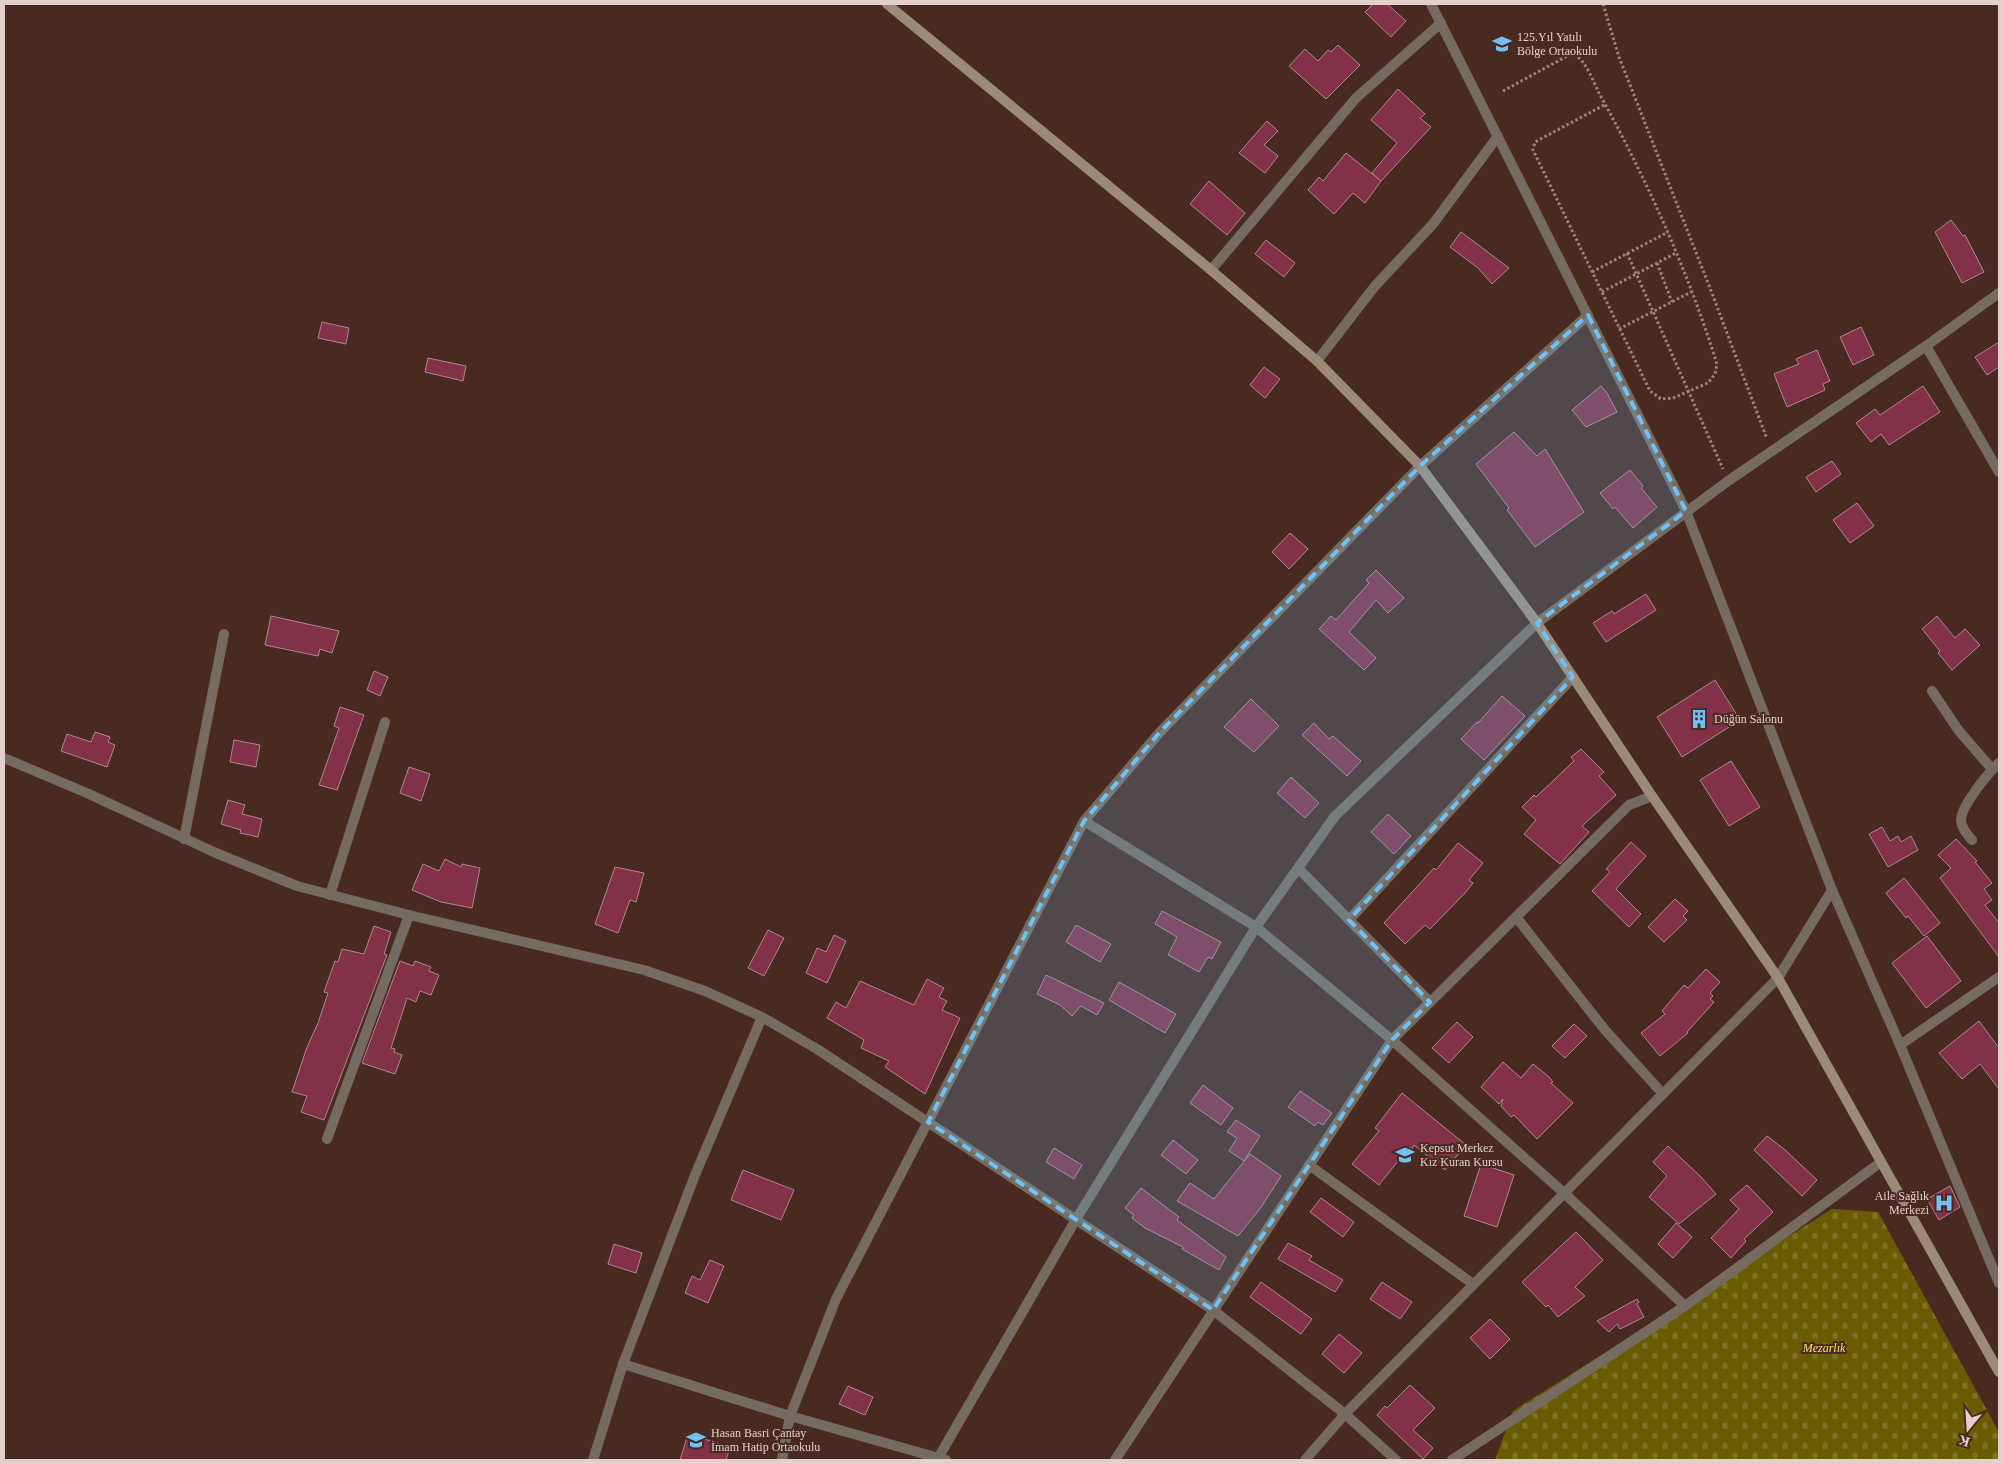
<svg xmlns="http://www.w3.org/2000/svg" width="2003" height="1464" viewBox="0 0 2003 1464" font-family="'Times New Roman',serif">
<defs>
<pattern id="cemetery-stones" width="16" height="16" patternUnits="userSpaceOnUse" patternTransform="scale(1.25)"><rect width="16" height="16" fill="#685b02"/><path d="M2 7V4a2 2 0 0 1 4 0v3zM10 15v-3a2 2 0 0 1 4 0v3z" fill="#7d7226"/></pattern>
</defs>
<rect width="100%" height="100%" fill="#492a21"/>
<path fill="url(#cemetery-stones)" d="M1832 1209 1878 1212 1999 1432V1460H1495L1513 1411Z"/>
<g fill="#833149" stroke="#af8890">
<path d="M1373 4H1387L1406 21 1391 37 1365 12Z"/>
<path d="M1338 45 1360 65 1326 99 1289 66 1305 49 1318 61 1328 50 1331 52Z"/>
<path d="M1398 89 1425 114 1420 118 1431 127 1381 181 1372 173 1397 143 1371 120Z"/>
<path d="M1267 121 1278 131 1264 145 1278 156 1265 173 1239 153Z"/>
<path d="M1346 153 1381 181 1365 203 1353 193 1334 214 1308 190 1319 177 1323 181Z"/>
<path d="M1209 181 1245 213 1227 235 1190 204Z"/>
<path d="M1951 220 1963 236 1965 235 1984 272 1962 283 1935 232Z"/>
<path d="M1461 232 1509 268 1492 284 1478 268 1450 247Z"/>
<path d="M1266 240 1295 263 1284 277 1255 254Z"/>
<path d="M322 322 349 328 346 344 318 338Z"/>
<path d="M1861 327 1874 355 1853 365 1840 337Z"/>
<path d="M1999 342V367L1987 375 1975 357Z"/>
<path d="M1817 350 1830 381 1823 384 1825 390 1787 407 1774 374 1799 364 1796 359Z"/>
<path d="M428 358 466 366 463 381 425 372Z"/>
<path d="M1264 367 1280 379 1265 398 1250 385Z"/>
<path d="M1601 386 1607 393 1617 412 1586 427 1572 410Z"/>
<path d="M1923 386 1940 412 1889 445 1881 434 1871 442 1856 423 1875 409 1880 415Z"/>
<path d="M1514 432 1537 456 1545 449 1584 512 1535 547 1507 510 1509 508 1476 464Z"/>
<path d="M1832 461 1841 474 1816 492 1806 477Z"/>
<path d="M1630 470 1643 486 1641 488 1657 507 1633 528 1615 507 1613 509 1600 493Z"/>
<path d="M1857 503 1874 526 1850 543 1833 520Z"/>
<path d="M1290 533 1308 549 1289 569 1272 552Z"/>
<path d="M1376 570 1404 598 1388 613 1376 600 1349 632 1376 658 1364 670 1319 629 1331 616 1336 620 1369 583 1366 580Z"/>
<path d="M1646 594 1656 610 1606 642 1593 623 1612 611 1614 614Z"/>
<path d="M271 616 339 631 332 653 320 649 318 656 265 645Z"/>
<path d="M1937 616 1955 638 1965 629 1980 645 1952 670 1938 653 1940 651 1922 629Z"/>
<path d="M374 671 388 677 380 696 367 690Z"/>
<path d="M1715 680 1740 720 1682 757 1657 717Z"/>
<path d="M1502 696 1525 716 1484 760 1461 739 1477 722 1478 723Z"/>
<path d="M1251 699 1279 726 1254 752 1224 727Z"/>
<path d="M340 707 364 715 337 790 319 785 339 728 334 726Z"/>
<path d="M1314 723 1329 739 1333 736 1361 761 1347 776 1302 735Z"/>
<path d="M95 732 110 737 108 742 115 745 107 767 61 751 67 734 91 742Z"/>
<path d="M234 740 260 745 256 767 230 762Z"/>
<path d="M1581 749 1604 772 1599 776 1616 795 1582 826 1589 832 1560 864 1524 834 1536 820 1522 807 1534 795 1536 797 1574 761 1571 757Z"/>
<path d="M1731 761 1760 807 1729 826 1700 780Z"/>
<path d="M409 767 430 774 421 801 400 793Z"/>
<path d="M1291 777 1319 803 1305 818 1277 793Z"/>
<path d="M228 800 245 805 242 814 262 819 258 837 240 833 241 830 221 824Z"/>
<path d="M1388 814 1411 836 1394 854 1371 832Z"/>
<path d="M1882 827 1890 841 1898 836 1901 842 1911 836 1918 850 1888 867 1869 834Z"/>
<path d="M1956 839 1977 861 1975 862 1992 883 1984 889 1992 900 1985 905 1999 923V957L1940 878 1951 868 1938 855Z"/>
<path d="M1631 842 1646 856 1616 889 1641 914 1629 927 1592 891 1610 872 1606 869Z"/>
<path d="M1458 843 1483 863 1469 880 1473 883 1465 893 1430 929 1425 925 1405 944 1384 923 1434 868 1436 870Z"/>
<path d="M445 859 461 867 462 864 480 868 472 908 441 902 412 890 423 864 439 871Z"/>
<path d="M615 867 644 873 636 902 630 900 618 933 595 924Z"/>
<path d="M1904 878 1940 923 1924 936 1908 916 1906 918 1886 893Z"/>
<path d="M1675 899 1688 911 1683 916 1687 920 1664 942 1648 927Z"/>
<path d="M1162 911 1221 942 1212 959 1208 957 1199 972 1168 955 1177 937 1155 924Z"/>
<path d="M1076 925 1111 944 1100 962 1066 942Z"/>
<path d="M374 926 391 932 384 954 387 955 324 1120 301 1112 307 1096 292 1092 307 1047 318 1023 328 993 324 992 335 961 338 962 342 949 364 954Z"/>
<path d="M768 930 784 938 764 976 748 968Z"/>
<path d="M834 935 846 941 827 983 806 973 817 948 826 952Z"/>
<path d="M1927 936 1961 981 1926 1008 1892 963Z"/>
<path d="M400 961 413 966 415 961 431 967 429 971 439 975 431 995 420 991 416 1002 407 998 391 1048 395 1049 394 1052 402 1055 395 1074 362 1063Z"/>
<path d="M1706 969 1720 982 1710 993 1713 996 1710 999 1714 1002 1687 1032 1688 1033 1660 1056 1641 1033 1665 1014 1662 1011 1684 985 1688 988Z"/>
<path d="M1046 975 1104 1003 1097 1015 1081 1006 1072 1016 1060 1005 1037 994Z"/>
<path d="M927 979 944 988 939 997 947 1001 942 1010 960 1018 925 1094 885 1067 889 1061 861 1048 864 1040 827 1018 836 1002 846 1008 860 981 914 1005Z"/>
<path d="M1119 982 1176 1014 1165 1033 1109 1000Z"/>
<path d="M1979 1021 1999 1048V1089L1980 1064 1962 1079 1939 1053Z"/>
<path d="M1457 1022 1473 1037 1449 1063 1432 1048Z"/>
<path d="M1574 1024 1587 1036 1565 1058 1552 1046Z"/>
<path d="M1503 1062 1521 1078 1533 1064 1548 1076 1553 1082 1551 1083 1573 1103 1537 1139 1514 1115 1511 1117 1501 1106 1503 1099 1499 1104 1481 1087Z"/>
<path d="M1203 1085 1233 1108 1221 1125 1190 1103Z"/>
<path d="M1300 1091 1332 1113 1323 1125 1318 1122 1315 1126 1288 1107Z"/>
<path d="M1402 1093 1466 1145 1445 1170 1414 1145 1412 1149 1409 1147 1379 1185 1352 1164 1379 1131 1375 1128Z"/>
<path d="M1236 1120 1260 1136 1244 1161 1229 1151 1237 1138 1227 1132Z"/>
<path d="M1767 1136 1784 1149 1817 1180 1802 1196 1754 1150Z"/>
<path d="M1173 1140 1198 1160 1186 1174 1161 1155Z"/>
<path d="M1668 1146 1700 1176 1716 1194 1679 1224 1649 1197 1667 1176 1653 1162Z"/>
<path d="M1054 1148 1082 1165 1074 1179 1046 1162Z"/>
<path d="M1250 1154 1281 1176 1262 1206 1238 1236 1177 1201 1190 1183 1214 1199Z"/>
<path d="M1481 1164 1514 1175 1497 1227 1464 1216Z"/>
<path d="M743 1170 794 1190 781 1220 731 1200Z"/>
<path d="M1747 1185 1773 1212 1744 1239 1746 1241 1731 1258 1711 1238 1739 1209 1730 1200Z"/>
<path d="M1950 1186 1960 1207 1939 1220 1927 1199Z"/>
<path d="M1141 1188 1179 1217 1177 1220 1226 1257 1219 1270 1182 1249 1183 1247 1145 1228 1132 1218 1134 1215 1125 1208Z"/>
<path d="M1321 1198 1354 1222 1343 1237 1310 1212Z"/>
<path d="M1676 1223 1692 1237 1673 1258 1658 1244Z"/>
<path d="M1576 1232 1603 1260 1575 1287 1585 1296 1558 1317 1548 1305 1546 1307 1522 1282Z"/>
<path d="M1288 1243 1312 1256 1309 1260 1343 1280 1335 1292 1278 1259Z"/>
<path d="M614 1244 642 1253 636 1273 608 1264Z"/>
<path d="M710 1260 724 1266 708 1303 685 1293 692 1276 700 1280Z"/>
<path d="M1261 1282 1312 1319 1301 1334 1250 1297Z"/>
<path d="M1382 1282 1412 1302 1400 1319 1370 1299Z"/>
<path d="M1637 1299 1639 1302 1637 1304 1644 1317 1620 1329 1617 1324 1609 1332 1597 1321Z"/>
<path d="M1490 1319 1510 1339 1490 1359 1470 1338Z"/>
<path d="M1339 1334 1362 1353 1344 1373 1322 1354Z"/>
<path d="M1410 1385 1435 1408 1413 1430 1433 1448 1423 1459 1377 1415 1385 1406 1387 1408Z"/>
<path d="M848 1386 873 1397 865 1415 839 1404Z"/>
<path d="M688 1434 730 1447 726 1460H680Z"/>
</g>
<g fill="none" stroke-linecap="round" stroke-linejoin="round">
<g stroke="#9c837c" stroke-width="3" stroke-dasharray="2.5 2.5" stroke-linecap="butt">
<path d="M1603 4 1619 57 1710 288 1767 439"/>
<path d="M1503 91 1569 55H1575C1586 61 1593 81 1599 93 1646 178 1688 271 1717 364L1715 374 1708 383 1673 398 1661 399 1650 391 1533 150 1535 142 1606 104"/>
<path d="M1627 253 1723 469"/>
<path d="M1657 263 1672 302"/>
<path d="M1592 272 1668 232"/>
<path d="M1602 292 1676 253"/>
<path d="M1619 329 1691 292"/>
</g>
<g stroke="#766b60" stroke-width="10">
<path d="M1317 361 1375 286 1433 224 1498 136"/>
<path d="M1932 691 1959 731 1992 769"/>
<path d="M1972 840C1967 834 1962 829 1961 821 1960 807 1989 772 1999 763"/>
<path d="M1516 917 1605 1030 1663 1094"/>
</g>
<g stroke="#766b60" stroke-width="10">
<path d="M1431 4 1686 511 1832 890 1900 1045 1999 1283"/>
<path d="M1211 270 1356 98 1441 23"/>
<path d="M1926 346 1999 472"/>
<path d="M4 758 89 794 216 853 297 886 409 915 644 970 705 991 762 1017 817 1049 1213 1310 1345 1414 1396 1460"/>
<path d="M1084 821 1256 927 1392 1040 1564 1193 1685 1306"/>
<path d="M184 839 224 634"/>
<path d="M1298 868 1430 1002"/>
<path d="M330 895 385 722"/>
<path d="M1349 920 1573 677"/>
<path d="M1900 1045 1999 977"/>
<path d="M327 1139 409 915"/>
<path d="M1309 1165 1473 1284"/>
<path d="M623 1364 790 1416 946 1460"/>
<path d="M593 1460 623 1364 695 1175 762 1017"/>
<path d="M782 1460 790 1416 836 1299 1084 821 1160 732 1420 466 1588 315"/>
<path d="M937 1460 1075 1221 1256 927 1335 816 1537 623 1728 481 1926 346 1999 293"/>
<path d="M1115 1460 1392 1040 1629 805 1652 796"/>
<path d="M1305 1460 1345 1414 1778 978 1832 890"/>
<path d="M1452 1460 1685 1306 1881 1162"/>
</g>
<path stroke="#9b8a78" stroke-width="10" d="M887 4 1211 270 1317 361 1420 466 1537 623 1652 796 1778 978 1999 1372"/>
</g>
<path fill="#70c1f4" fill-opacity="0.2" stroke="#70c1f4" stroke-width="4" stroke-dasharray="10 6" stroke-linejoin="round" d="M1588 315 1686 511 1537 623 1573 677 1349 920 1430 1002 1392 1040 1213 1310 928 1122 1084 821 1160 732 1420 466Z"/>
<defs>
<g id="school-bare" transform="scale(1.5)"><path d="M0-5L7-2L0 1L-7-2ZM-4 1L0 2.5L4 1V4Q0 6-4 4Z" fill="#70c1f4" stroke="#492a21" stroke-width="2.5" paint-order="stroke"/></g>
<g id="building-bare" transform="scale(1.5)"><path d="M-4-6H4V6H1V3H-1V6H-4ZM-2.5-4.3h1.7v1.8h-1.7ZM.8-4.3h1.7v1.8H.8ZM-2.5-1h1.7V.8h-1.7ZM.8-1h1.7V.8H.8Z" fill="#70c1f4" stroke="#492a21" stroke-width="2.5" paint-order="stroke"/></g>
<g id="hospital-bare" transform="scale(1.5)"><path d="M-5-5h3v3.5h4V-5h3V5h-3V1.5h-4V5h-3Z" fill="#70c1f4" stroke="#492a21" stroke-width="2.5" paint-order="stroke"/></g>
</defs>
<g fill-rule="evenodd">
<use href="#school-bare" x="1502" y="44"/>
<use href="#building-bare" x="1699" y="719"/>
<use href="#school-bare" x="1405" y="1155"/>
<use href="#hospital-bare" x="1944" y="1203"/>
<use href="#school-bare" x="696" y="1440"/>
</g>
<g text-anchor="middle" stroke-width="4" stroke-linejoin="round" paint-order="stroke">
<g font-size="12" fill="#e4cfca" stroke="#492a21" text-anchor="start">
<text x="1517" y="41">125.Yıl Yatılı<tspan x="1517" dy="14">Bölge Ortaokulu</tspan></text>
<text x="1714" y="723">Düğün Salonu</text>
<text x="1420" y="1152">Kepsut Merkez<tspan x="1420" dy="14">Kız Kuran Kursu</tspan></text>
<text x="1929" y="1200" text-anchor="end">Aile Sağlık<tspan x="1929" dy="14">Merkezi</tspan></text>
<text x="711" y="1437">Hasan Basri Çantay<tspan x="711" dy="14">İmam Hatip Ortaokulu</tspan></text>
</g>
<g font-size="12" font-style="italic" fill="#f7e367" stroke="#492a21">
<text x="1824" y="1352">Mezarlık</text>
</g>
</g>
<rect width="2003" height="1464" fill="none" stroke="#e4cfca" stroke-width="10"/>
<g transform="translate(1968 1429) rotate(198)" stroke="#492a21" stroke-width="4" paint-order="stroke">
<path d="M0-4L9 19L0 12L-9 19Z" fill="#e4cfca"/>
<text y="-8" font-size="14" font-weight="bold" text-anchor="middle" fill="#e4cfca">K</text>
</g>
</svg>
